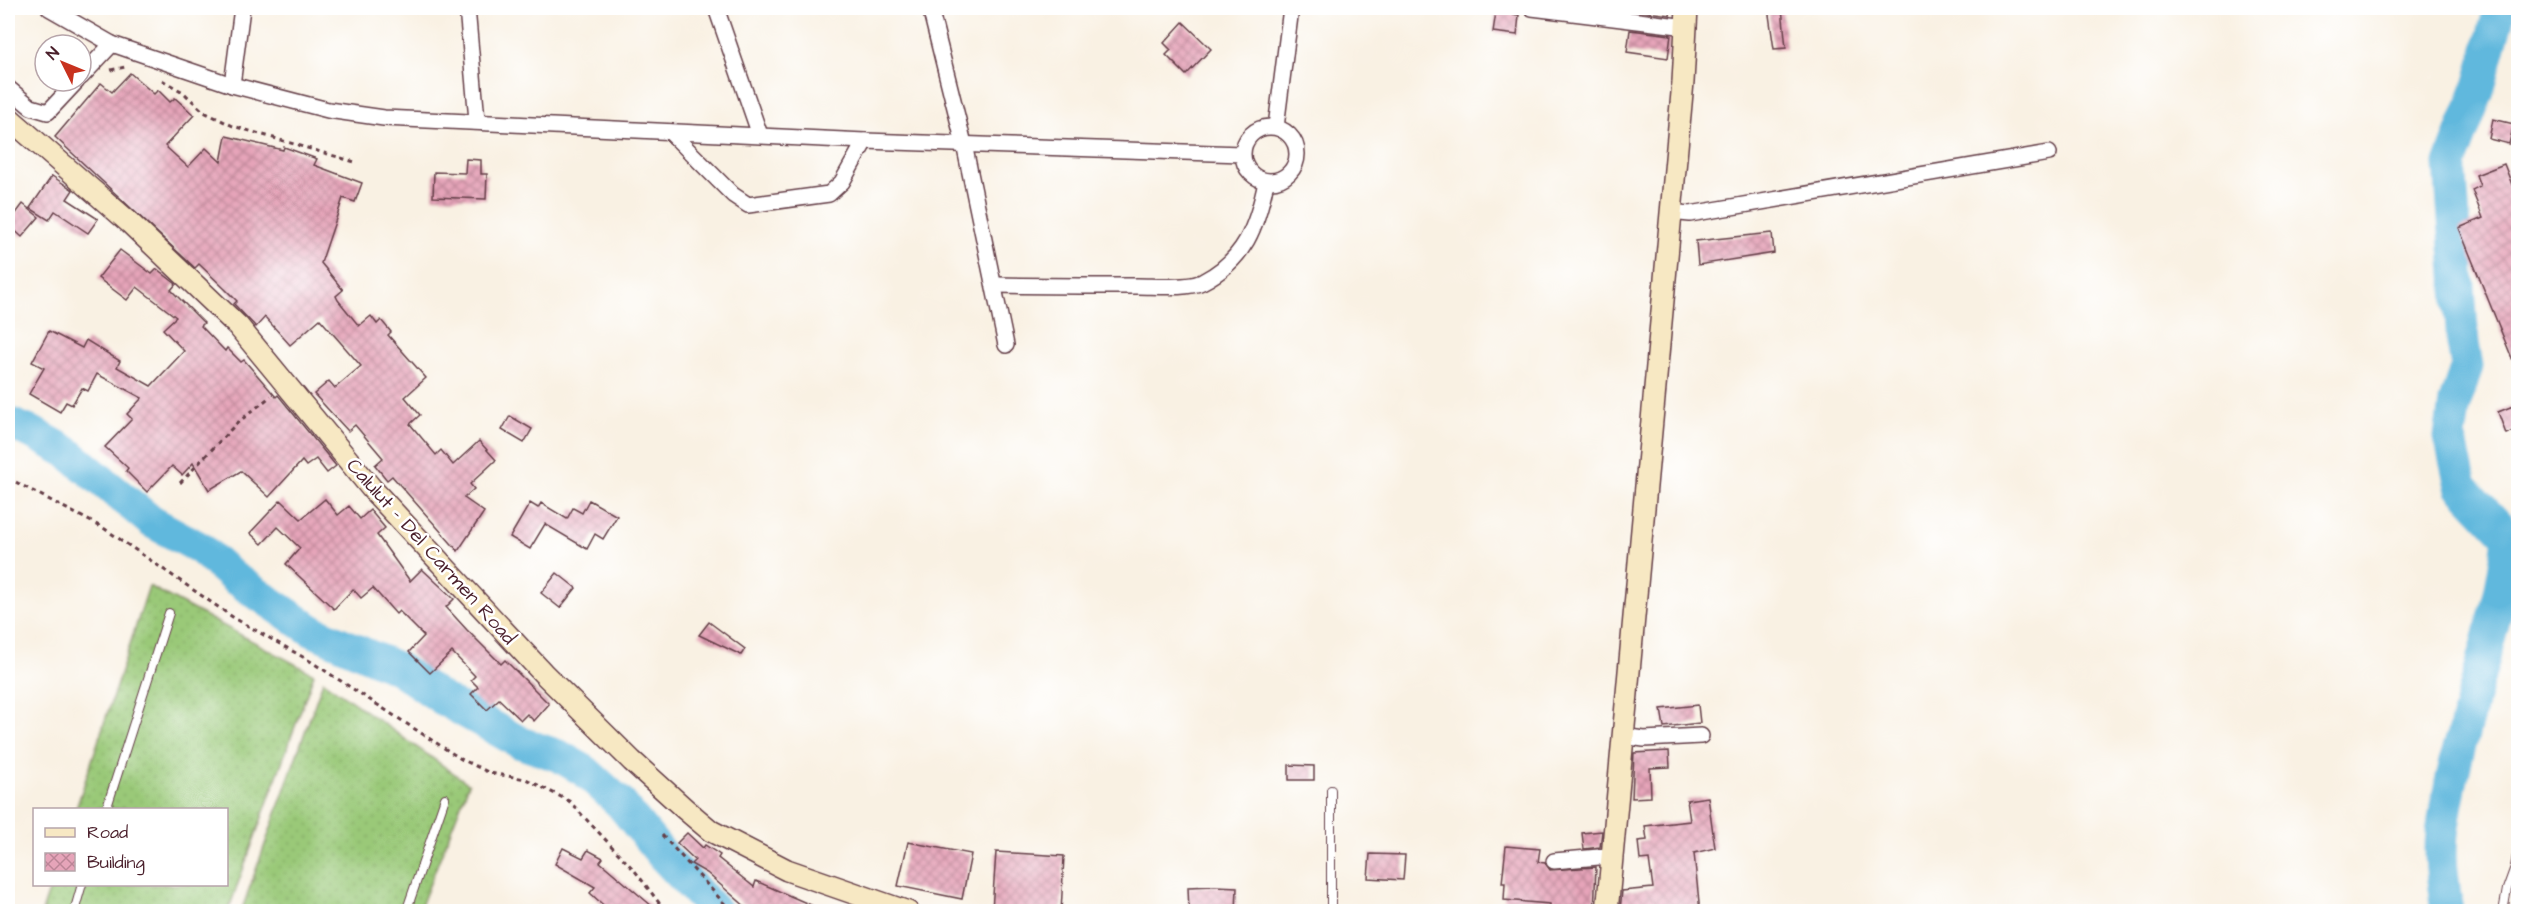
<svg xmlns="http://www.w3.org/2000/svg" width="2526" height="919" viewBox="0 0 2526 919" font-family="'Architects Daughter',sans-serif">
<defs>
<pattern id="grass-dots" width="8" height="8" patternUnits="userSpaceOnUse" patternTransform="scale(1.5)"><rect width="8" height="8" fill="#9ac978"/><path d="M2 2h.1M6 6h.1" fill="none" stroke="#86ac68" stroke-width="1.8" stroke-linecap="round"/></pattern>
<pattern id="building-cross-hatch" width="8" height="8" patternUnits="userSpaceOnUse" patternTransform="scale(1.5)"><rect width="8" height="8" fill="#e6a4b9"/><path d="M0 0l8 8M0 8l8-8" fill="none" stroke="#bc8597"/></pattern>
</defs>
<rect width="100%" height="100%" fill="#fff"/>
<filter id="ink" filterUnits="userSpaceOnUse"><feTurbulence type="fractalNoise" baseFrequency=".0167" numOctaves="2"/><feDisplacementMap in="SourceGraphic" scale="12" xChannelSelector="R" yChannelSelector="G"/><feConvolveMatrix kernelMatrix="1 2 1 2 8 2 1 2 1" color-interpolation-filters="sRGB"/></filter>
<filter id="wash" filterUnits="userSpaceOnUse"><feTurbulence type="fractalNoise" baseFrequency=".008" numOctaves="4" result="noise"/><feDisplacementMap in="SourceGraphic" scale="24" xChannelSelector="R" yChannelSelector="G"/><feGaussianBlur stdDeviation="1.35" result="paint"/><feColorMatrix in="noise" values="0 0 0 0 0 0 0 0 0 0 0 0 0 0 0 0 0 1.4 0 .05"/><feComposite in="paint" operator="in"/></filter>
<g filter="url(#wash)">
<rect width="100%" height="100%" fill="#f9f1e3"/>
<g fill="url(#grass-dots)" stroke="#727452" stroke-width="1.5">
<path d="M149 586 314 674 228 911 42 912 51 885 226 884V810L76 809Z"/>
<path d="M323 681 469 784 419 911 241 912Z"/>
</g>
<g fill="none" stroke-linecap="round" stroke-linejoin="round">
<g stroke="#60b8dd" stroke-width="33">
<path d="M8 423 33 433 67 452 152 522 200 548 234 578 313 631 399 669 444 700 521 743 559 756 585 771 621 804 664 857 716 912"/>
<path d="M2447 912C2444 886 2439 859 2442 834 2455 733 2498 638 2509 537L2461 486 2450 437 2455 402 2467 366 2463 343 2450 164 2478 90 2497 20 2498 8"/>
</g>
</g>
<g id="blocks">
<g fill="url(#building-cross-hatch)">
<path d="M1633 8H1671L1670 15 1632 10Z"/>
<path d="M1768 8H1782L1786 48 1774 49Z"/>
<path d="M1496 12 1519 15 1517 35 1493 32Z"/>
<path d="M1183 22 1211 49 1186 75 1166 55 1171 50 1164 43Z"/>
<path d="M1630 30 1671 35 1668 58 1627 52Z"/>
<path d="M130 73 154 94 158 90 170 102 175 98 194 115 165 146 188 167 206 148 221 162 226 136 283 150 284 147 317 159 314 165 362 183 355 202 343 198 321 263 343 290 336 296 338 300 359 326 371 316 377 324 381 320 391 332 388 335 426 378 405 397 420 415 410 424 436 455 441 450 453 465 479 441 496 460 470 484 474 489 464 498 484 512 458 551 392 476 387 480 375 465 383 458 355 425 348 431 314 394 329 381 335 388 361 366 320 319 290 345 265 317 256 327 234 304 237 301 225 289 199 264 195 268 55 137 101 83 112 92Z"/>
<path d="M2493 119 2514 124 2509 144 2489 139Z"/>
<path d="M466 159 481 160V174H487L486 199 433 197 434 172 465 173Z"/>
<path d="M2504 164 2518 200V373L2459 228 2483 218 2472 190 2480 186 2476 175Z"/>
<path d="M52 176 73 190 67 199 98 219 88 233 55 211 49 220 30 208Z"/>
<path d="M23 204 39 217 22 237 8 224Z"/>
<path d="M1772 233 1774 253 1698 265 1696 241Z"/>
<path d="M120 250 152 274 157 269 176 284 171 290 204 323 201 326 225 351 227 348 241 362 244 360 276 397 278 395 336 466 327 473 316 459 306 466 302 461 269 497 241 471 209 490 193 463 182 475 172 466 147 492 126 471 128 468 105 447 132 419 127 414 142 398 97 374 88 391 82 388 72 405 66 402 60 412 29 394 44 368 32 362 49 331 82 348 86 340 120 361 117 367 151 386 184 351 163 329 176 317 137 287 127 300 98 278Z"/>
<path d="M2518 404V429L2506 434 2498 412Z"/>
<path d="M510 416 532 429 524 443 502 430Z"/>
<path d="M325 499 338 515 349 506 360 519 370 510 385 528 377 535 410 581 422 569 454 599 446 607 467 630 501 664 505 660 549 704 534 721 527 714 521 720 499 699 487 710 471 694 478 687 471 680 475 676 452 652 430 673 409 652 424 636 399 611 396 614 373 588 361 598 353 589 334 609 286 564 300 548 278 527 262 544 250 533 281 500 301 519Z"/>
<path d="M589 500 617 516 603 539 595 534 587 549 545 524 530 549 510 537 530 503 538 508 541 503 567 519 573 508 582 513Z"/>
<path d="M557 573 576 588 560 608 541 593Z"/>
<path d="M709 622 745 649 741 655 699 635Z"/>
<path d="M1698 705 1700 723 1664 727 1661 709Z"/>
<path d="M1669 751 1670 767 1650 768 1651 797 1632 798 1634 753Z"/>
<path d="M1289 765 1314 766V780H1289Z"/>
<path d="M1708 797 1715 848 1694 853 1700 912H1655V907L1620 911 1622 891 1653 888 1649 859 1640 860 1638 841 1647 840 1645 826 1690 821 1687 800Z"/>
<path d="M1602 831 1600 847 1584 849 1582 833Z"/>
<path d="M687 833 703 848 705 845 720 855 718 858 754 887 756 881 827 912H757L746 907 707 873 691 864 695 860 677 843Z"/>
<path d="M908 842 971 854 962 899 898 886Z"/>
<path d="M1506 846 1540 849 1538 862 1545 863 1550 870 1596 867 1594 912H1550V904L1504 900 1505 883H1502Z"/>
<path d="M563 848 583 858 588 850 603 858 600 862 659 912H611L590 893 595 887 555 864Z"/>
<path d="M996 852 1064 856 1061 912 992 910Z"/>
<path d="M1370 854 1405 855 1403 880 1368 878Z"/>
<path d="M1215 886 1237 887 1236 912H1189L1188 887Z"/>
</g>
</g>
</g>
<g filter="url(#ink)">
<use href="#blocks" fill-opacity="0" stroke="#643e47" stroke-width="1.5"/>
<g fill="none" stroke-linecap="round" stroke-linejoin="round">
<g stroke="#643e47" stroke-width="10">
<g id="service">
<path d="M106 810 169 613"/>
<path d="M2518 849 2515 867 2518 869"/>
<path d="M74 912 82 884"/>
<path d="M406 912 445 798"/>
<path d="M1331 912V790"/>
<path d="M2503 912 2507 889 2515 867"/>
</g>
</g>
<g stroke="#643e47" stroke-width="18">
<g id="minor">
<path d="M49 8 112 44 232 85 328 110 384 118 865 141 1242 154"/>
<path d="M467 8 477 120"/>
<path d="M716 8 760 135"/>
<path d="M930 8 964 144 1006 345"/>
<path d="M1532 8 1687 27"/>
<path d="M81 77 112 44"/>
<path d="M232 85 242 8"/>
<path d="M8 88 31 107 48 112 77 81"/>
<circle cx="1270" cy="154" r="27"/>
<path d="M1276 127 1291 8"/>
<path d="M670 132 733 195 748 205 829 194 842 182 865 141"/>
<path d="M1670 212 1690 214 2049 153"/>
<path d="M996 285C1043 286 1091 286 1138 286 1155 286 1188 289 1202 282 1245 260 1257 226 1266 182"/>
<path d="M1622 736 1644 739 1701 736"/>
<path d="M1554 861 1610 856"/>
</g>
</g>
<g stroke="#643e47" stroke-width="24">
<g id="secondary">
<path d="M8 117 130 223 238 326 372 489 543 673 632 761 685 809 711 831 787 870 908 912"/>
<path d="M1607 912 1683 82 1687 8"/>
</g>
</g>
<g stroke="#643e47" stroke-width="3" stroke-dasharray="4.5 4.5" stroke-linecap="butt">
<path d="M111 70 125 67"/>
<path d="M162 80 183 92 204 112 233 126 358 163"/>
<path d="M8 478 105 529 234 618 310 661 461 759 490 773 526 779 569 801 635 871 666 912"/>
<path d="M180 483 236 424 271 396"/>
<path d="M662 835 732 912"/>
</g>
<use href="#service" stroke="#fff" stroke-width="8"/>
<use href="#minor" stroke="#fff" stroke-width="15"/>
<use href="#secondary" stroke="#f7e8c3" stroke-width="21"/>
</g>
</g>
<g text-anchor="middle" stroke-width="5" stroke-linejoin="round" paint-order="stroke">
<g font-size="20" fill="#4a1f2b" stroke="#fff">
<text transform="translate(432 551) rotate(48)" y="7">Calulut - Del Carmen Road</text>
</g>
</g>
<rect width="2526" height="919" fill="none" stroke="#fff" stroke-width="30"/>
<rect x="33" y="808" width="195" height="78" fill="#ffffff" stroke="#b7a5aa" stroke-width="1.5"/>
<rect x="45" y="828" width="30" height="9" fill="#f7e8c3" stroke="#b7a5aa" stroke-width="1.5"/>
<text x="87" y="838" font-size="18" fill="#4a1f2b">Road</text>
<rect x="45" y="853" width="30" height="18" fill="url(#building-cross-hatch)" stroke="#b7a5aa" stroke-width="1.5"/>
<text x="87" y="868" font-size="18" fill="#4a1f2b">Building</text>
<g transform="translate(63 63) rotate(313)"><circle r="28" fill="#ffffff" stroke="#b7a5aa" stroke-width="1.5"/>
<path d="M0-4.5L10 22L0 15L-10 22Z" fill="#c8321e"/>
<text y="-9" font-size="16" font-weight="bold" text-anchor="middle" fill="#4a1f2b">N</text>
</g>
</svg>
